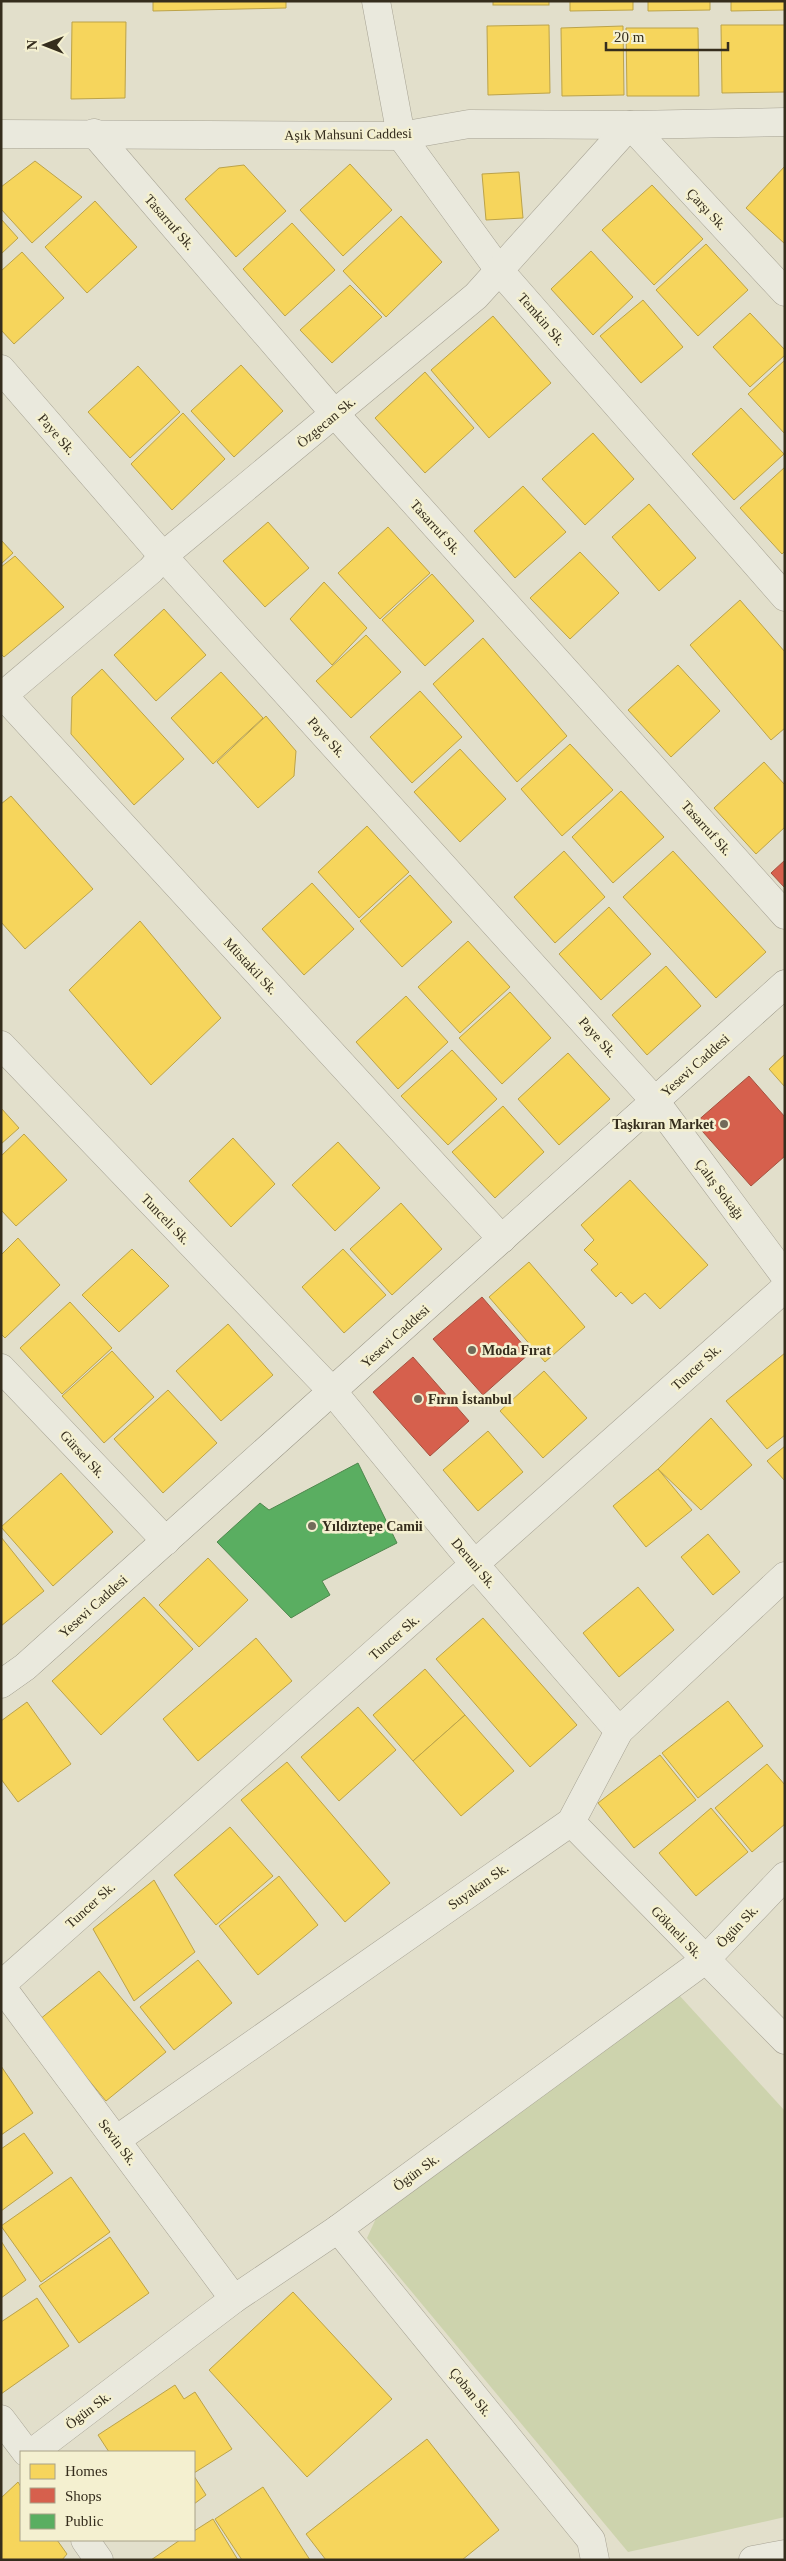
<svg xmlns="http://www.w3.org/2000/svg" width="786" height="2561" viewBox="0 0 786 2561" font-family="Georgia,serif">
<rect width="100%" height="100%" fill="#e2dfcb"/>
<path fill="#cdd3ad" d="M679 1995 785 2111V2517L628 2552 367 2238 378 2214Z"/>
<g fill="#f6d55c" stroke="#bca349">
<path d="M153 1H286V8L153 11Z"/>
<rect x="493" y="1" width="56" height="4"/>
<path d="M570 1H633V10L570 11Z"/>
<path d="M648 1H710V10L648 11Z"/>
<path d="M731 1H785V10L731 11Z"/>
<path d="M72 22H126L125 98 71 99Z"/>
<path d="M549 25 550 93 488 95 487 26Z"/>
<path d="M721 25H785V92L722 93Z"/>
<path d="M623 26 624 95 562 96 561 28Z"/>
<path d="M626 28H698L699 96H627Z"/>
<path d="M35 161 82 197 32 243 1 209V187Z"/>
<path d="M350 164 392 210 343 256 300 210Z"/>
<path d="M244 165 286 211 236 257 185 199 219 168Z"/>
<path d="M785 166V244L746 208Z"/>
<path d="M519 172 523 218 486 220 482 174Z"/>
<path d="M652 185 703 239 654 285 602 230Z"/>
<path d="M95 201 137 247 87 293 45 247Z"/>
<path d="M401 216 442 262 386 317 343 271Z"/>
<path d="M1 219 18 238 1 254Z"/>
<path d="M292 223 335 270 285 316 243 269Z"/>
<path d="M706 244 748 290 698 336 656 290Z"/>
<path d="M591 251 633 297 593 335 551 289Z"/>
<path d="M22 252 64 298 14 344 1 330V271Z"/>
<path d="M350 285 382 317 332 363 300 330Z"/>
<path d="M643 300 683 347 641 383 600 336Z"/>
<path d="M750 313 785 350V355L750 387 713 347Z"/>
<path d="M493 316 551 383 489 438 431 370Z"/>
<path d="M785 360V434L748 394Z"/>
<path d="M241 365 283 411 234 457 191 411Z"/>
<path d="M138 366 180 412 130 458 88 412Z"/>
<path d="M425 372 474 428 425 473 375 418Z"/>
<path d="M741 408 784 454 734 500 692 454Z"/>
<path d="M183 413 225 459 172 510 131 464Z"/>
<path d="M593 433 634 479 585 525 542 479Z"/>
<path d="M785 467V551L782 554 740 508Z"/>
<path d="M523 486 566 532 515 578 474 531Z"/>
<path d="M649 504 696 558 659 591 612 537Z"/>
<path d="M268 522 309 568 265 607 223 561Z"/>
<path d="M388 527 430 573 380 619 338 573Z"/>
<path d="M1 540 13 553 1 564Z"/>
<path d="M580 552 619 593 570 639 530 598Z"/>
<path d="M15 556 64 607 4 657 1 654V567Z"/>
<path d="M432 574 474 621 425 666 382 620Z"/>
<path d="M324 582 367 628 332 665 290 619Z"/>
<path d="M740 600 785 652V728L771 740 690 645Z"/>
<path d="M164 609 206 655 156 701 114 655Z"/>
<path d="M366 635 401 672 351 718 316 681Z"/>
<path d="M483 638 567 736 517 782 433 684Z"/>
<path d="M678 665 720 711 671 757 628 710Z"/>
<path d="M102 669 184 759 134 805 71 734 72 697Z"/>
<path d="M221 672 263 718 213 764 171 718Z"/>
<path d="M420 691 462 737 412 783 370 737Z"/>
<path d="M266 716 296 751 294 776 258 808 217 762Z"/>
<path d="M570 744 613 790 562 836 521 789Z"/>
<path d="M460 749 506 799 460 842 414 792Z"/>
<path d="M764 762 785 785V827L756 854 714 808Z"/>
<path d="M621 791 664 837 613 883 572 837Z"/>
<path d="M11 796 93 889 25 949 1 922V804Z"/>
<path d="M367 826 409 872 359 918 318 872Z"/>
<path d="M564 851 605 897 555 943 514 897Z"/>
<path d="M673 851 766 952 716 998 623 897Z"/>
<path d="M410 875 452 922 402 967 360 921Z"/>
<path d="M312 883 354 929 304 975 262 929Z"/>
<path d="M609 907 651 954 601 1000 559 954Z"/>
<path d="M140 921 221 1018 151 1085 69 990Z"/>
<path d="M468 941 510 987 460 1033 418 987Z"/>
<path d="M666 966 701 1006 647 1055 612 1015Z"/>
<path d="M510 992 551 1038 502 1084 459 1038Z"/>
<path d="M406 996 448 1042 398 1089 356 1042Z"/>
<path d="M452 1050 497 1099 448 1145 401 1096Z"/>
<path d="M568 1053 610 1099 559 1145 518 1099Z"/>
<path d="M785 1054V1087L769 1069Z"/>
<path d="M503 1106 544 1152 495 1198 452 1152Z"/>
<path d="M1 1108 19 1128 1 1144Z"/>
<path d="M24 1134 67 1180 16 1226 1 1210V1156Z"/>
<path d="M233 1138 275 1184 231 1227 189 1181Z"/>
<path d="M338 1142 380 1188 335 1231 292 1185Z"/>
<path d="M630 1180 708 1265 660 1309 645 1293 632 1304 621 1292 616 1297 591 1270 598 1264 584 1250 594 1240 581 1225Z"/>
<path d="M401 1203 442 1249 392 1295 350 1249Z"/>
<path d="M18 1238 60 1285 5 1338 1 1334V1255Z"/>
<path d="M132 1249 169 1286 119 1332 82 1295Z"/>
<path d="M343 1249 386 1295 344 1333 302 1287Z"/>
<path d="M529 1262 585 1327 545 1362 489 1297Z"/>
<path d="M70 1302 112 1348 62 1394 20 1348Z"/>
<path d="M228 1324 273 1375 221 1421 176 1371Z"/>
<path d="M112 1351 154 1397 104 1443 62 1396Z"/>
<path d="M785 1353V1435L767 1449 726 1401Z"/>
<path d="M544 1371 587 1418 543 1458 500 1411Z"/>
<path d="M168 1390 217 1443 163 1493 114 1439Z"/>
<path d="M711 1418 752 1465 701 1510 658 1469Z"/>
<path d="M488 1431 523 1472 478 1511 443 1470Z"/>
<path d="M785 1446V1481L767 1461Z"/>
<path d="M658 1469 692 1510 646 1547 613 1506Z"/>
<path d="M61 1473 113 1532 53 1586 1 1527Z"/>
<path d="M708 1534 740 1572 713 1595 681 1557Z"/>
<path d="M1 1537 44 1591 1 1626Z"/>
<path d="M208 1558 248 1600 199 1647 159 1605Z"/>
<path d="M638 1587 674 1630 619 1677 583 1633Z"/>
<path d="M144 1597 193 1649 101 1735 52 1681Z"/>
<path d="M483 1618 577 1725 530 1767 436 1659Z"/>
<path d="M256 1638 292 1681 198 1761 163 1719Z"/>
<path d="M425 1669 465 1715 413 1761 373 1715Z"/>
<path d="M728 1701 763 1746 698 1798 662 1753Z"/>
<path d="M27 1702 71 1764 18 1802 1 1779V1721Z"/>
<path d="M358 1707 396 1750 339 1801 301 1757Z"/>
<path d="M465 1715 514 1771 461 1816 413 1761Z"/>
<path d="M660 1755 696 1800 634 1848 598 1803Z"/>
<path d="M287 1762 390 1883 345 1922 241 1800Z"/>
<path d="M767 1764 785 1785V1824L752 1852 715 1808Z"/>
<path d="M711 1808 748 1852 696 1896 659 1853Z"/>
<path d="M230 1827 273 1876 216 1925 174 1875Z"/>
<path d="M279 1876 318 1925 258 1975 219 1926Z"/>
<path d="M154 1880 195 1952 134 2001 93 1929Z"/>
<path d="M198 1960 232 2003 174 2050 140 2007Z"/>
<path d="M99 1971 166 2052 106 2101 39 2020Z"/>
<path d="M1 2066 33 2113 1 2135Z"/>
<path d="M24 2133 53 2173 1 2211V2149Z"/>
<path d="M71 2177 110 2232 41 2282 1 2226Z"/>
<path d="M110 2237 149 2293 79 2343 39 2286Z"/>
<path d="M1 2241 26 2280 1 2298Z"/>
<path d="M293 2292 392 2399 307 2477 209 2370Z"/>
<path d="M37 2298 69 2346 1 2394V2322Z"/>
<path d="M175 2385 184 2399 195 2392 232 2449 194 2473V2452H109L98 2435Z"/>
<path d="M427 2439 499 2530 462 2560H326L306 2534Z"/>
<path d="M194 2476 206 2495 194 2504Z"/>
<path d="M18 2482 21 2487V2540H57L67 2554 62 2560H1V2498Z"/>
<path d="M263 2487 310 2560H242L215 2519Z"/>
<path d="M213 2519 238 2560H151L180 2540H194V2531Z"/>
</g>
<g fill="#d6604d" stroke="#a6513f">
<path d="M785 860V888L771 873Z"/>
<path d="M749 1076 785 1117V1156L751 1186 695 1123Z"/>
<path d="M482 1297 530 1353 483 1395 433 1339Z"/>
<path d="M413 1357 469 1421 430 1456 373 1392Z"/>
</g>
<path fill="#5aae61" stroke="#4f874d" d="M358 1463 397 1543 322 1581 330 1595 291 1618 217 1542 260 1503 269 1510Z"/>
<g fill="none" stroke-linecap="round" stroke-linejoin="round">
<g stroke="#a7a394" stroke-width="29">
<g id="street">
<path d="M376 1 401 136 499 270 785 597"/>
<path d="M94 133 335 414 785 915"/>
<path d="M1 134 401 136 469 124 630 125 785 122"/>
<path d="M1 369 163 556 655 1101 785 1276"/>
<path d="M1 693 502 1239"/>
<path d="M1 697 151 570 163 556 476 296 630 125 785 292"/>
<path d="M1 1045 333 1392 476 1566 619 1731"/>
<path d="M1 1368 166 1541"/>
<path d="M571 1822 785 2040"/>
<path d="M1 1985C262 1751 525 1521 785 1288"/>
<path d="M1 1986 234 2299"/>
<path d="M116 2140 571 1822 619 1731 785 1576"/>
<path d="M338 2229 591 2540 595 2560"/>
<path d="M1 2419 26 2452"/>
<path d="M33 2452 234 2299 338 2229 705 1960 785 1876"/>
<path d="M85 2540 99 2560"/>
<path d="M753 2560 785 2554"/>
</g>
</g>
<g stroke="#979384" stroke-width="29">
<path id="secondary" d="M1 1684 25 1667 785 984"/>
</g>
<use href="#street" stroke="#eae9dd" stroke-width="28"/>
<use href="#secondary" stroke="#eae9dd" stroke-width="28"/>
</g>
<g fill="#726b5a" stroke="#f4f0d0" stroke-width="2">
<circle cx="724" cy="1124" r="5"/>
<circle cx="472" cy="1350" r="5"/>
<circle cx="418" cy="1399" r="5"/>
<circle cx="312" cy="1526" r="5"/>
</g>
<g text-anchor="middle" stroke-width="5" stroke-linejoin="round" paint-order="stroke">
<g font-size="14" fill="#352d1d" stroke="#f4f0d0">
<text transform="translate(348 134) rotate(-1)" y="5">Aşık Mahsuni Caddesi</text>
<text transform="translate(707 209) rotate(47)" y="5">Çarşı Sk.</text>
<text transform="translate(170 222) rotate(49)" y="5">Tasarruf Sk.</text>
<text transform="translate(542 319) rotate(49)" y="5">Temkin Sk.</text>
<text transform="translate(326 422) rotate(-40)" y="5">Özgecan Sk.</text>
<text transform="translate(57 434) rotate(49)" y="5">Paye Sk.</text>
<text transform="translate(436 527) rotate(48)" y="5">Tasarruf Sk.</text>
<text transform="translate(327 737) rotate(48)" y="5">Paye Sk.</text>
<text transform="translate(707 828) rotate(48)" y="5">Tasarruf Sk.</text>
<text transform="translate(251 966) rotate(47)" y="5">Müstakil Sk.</text>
<text transform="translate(598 1037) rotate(48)" y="5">Paye Sk.</text>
<text transform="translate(695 1065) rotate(-42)" y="5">Yesevi Caddesi</text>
<text transform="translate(720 1189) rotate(53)" y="5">Çalış Sokağı</text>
<text transform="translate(166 1219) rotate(46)" y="5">Tunceli Sk.</text>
<text transform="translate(395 1336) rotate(-42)" y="5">Yesevi Caddesi</text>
<text transform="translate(696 1367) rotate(-42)" y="5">Tuncer Sk.</text>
<text transform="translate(83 1454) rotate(47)" y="5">Gürsel Sk.</text>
<text transform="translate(474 1563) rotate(50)" y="5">Deruni Sk.</text>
<text transform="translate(93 1606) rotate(-42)" y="5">Yesevi Caddesi</text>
<text transform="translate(394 1637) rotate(-41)" y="5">Tuncer Sk.</text>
<text transform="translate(478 1886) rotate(-35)" y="5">Suyakan Sk.</text>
<text transform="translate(90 1905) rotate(-42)" y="5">Tuncer Sk.</text>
<text transform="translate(737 1926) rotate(-46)" y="5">Ögün Sk.</text>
<text transform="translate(677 1932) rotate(46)" y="5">Gökneli Sk.</text>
<text transform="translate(118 2142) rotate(53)" y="5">Sevin Sk.</text>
<text transform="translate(416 2172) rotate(-36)" y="5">Ögün Sk.</text>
<text transform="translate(471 2392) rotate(51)" y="5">Çoban Sk.</text>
<text transform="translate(88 2410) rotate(-37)" y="5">Ögün Sk.</text>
</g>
<g font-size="14" font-weight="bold" fill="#352d1d" stroke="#f4f0d0" text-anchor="start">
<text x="714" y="1129" text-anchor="end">Taşkıran Market</text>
<text x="482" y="1355">Moda Fırat</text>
<text x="428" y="1404">Fırın İstanbul</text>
<text x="322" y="1531">Yıldıztepe Camii</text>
</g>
</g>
<rect width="786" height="2561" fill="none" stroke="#352d1d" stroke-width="5"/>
<rect x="20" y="2451" width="175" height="90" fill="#f4f0d0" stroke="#a8a288"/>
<rect x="30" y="2464" width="25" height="15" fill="#f6d55c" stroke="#a8a288"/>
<text x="65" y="2476" font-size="15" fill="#352d1d">Homes</text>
<rect x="30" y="2488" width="25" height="15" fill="#d6604d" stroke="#a8a288"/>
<text x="65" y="2501" font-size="15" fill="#352d1d">Shops</text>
<rect x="30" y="2514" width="25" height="15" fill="#5aae61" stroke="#a8a288"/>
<text x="65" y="2526" font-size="15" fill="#352d1d">Public</text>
<g transform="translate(45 45) rotate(270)" stroke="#f4f0d0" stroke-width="4" paint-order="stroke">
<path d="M0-4L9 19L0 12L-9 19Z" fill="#352d1d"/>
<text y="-8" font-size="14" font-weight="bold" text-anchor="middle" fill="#352d1d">N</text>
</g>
<path d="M606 42v8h122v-8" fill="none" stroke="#352d1d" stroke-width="2.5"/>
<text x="614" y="42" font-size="15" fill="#352d1d" stroke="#f4f0d0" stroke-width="4" paint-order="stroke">20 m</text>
</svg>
